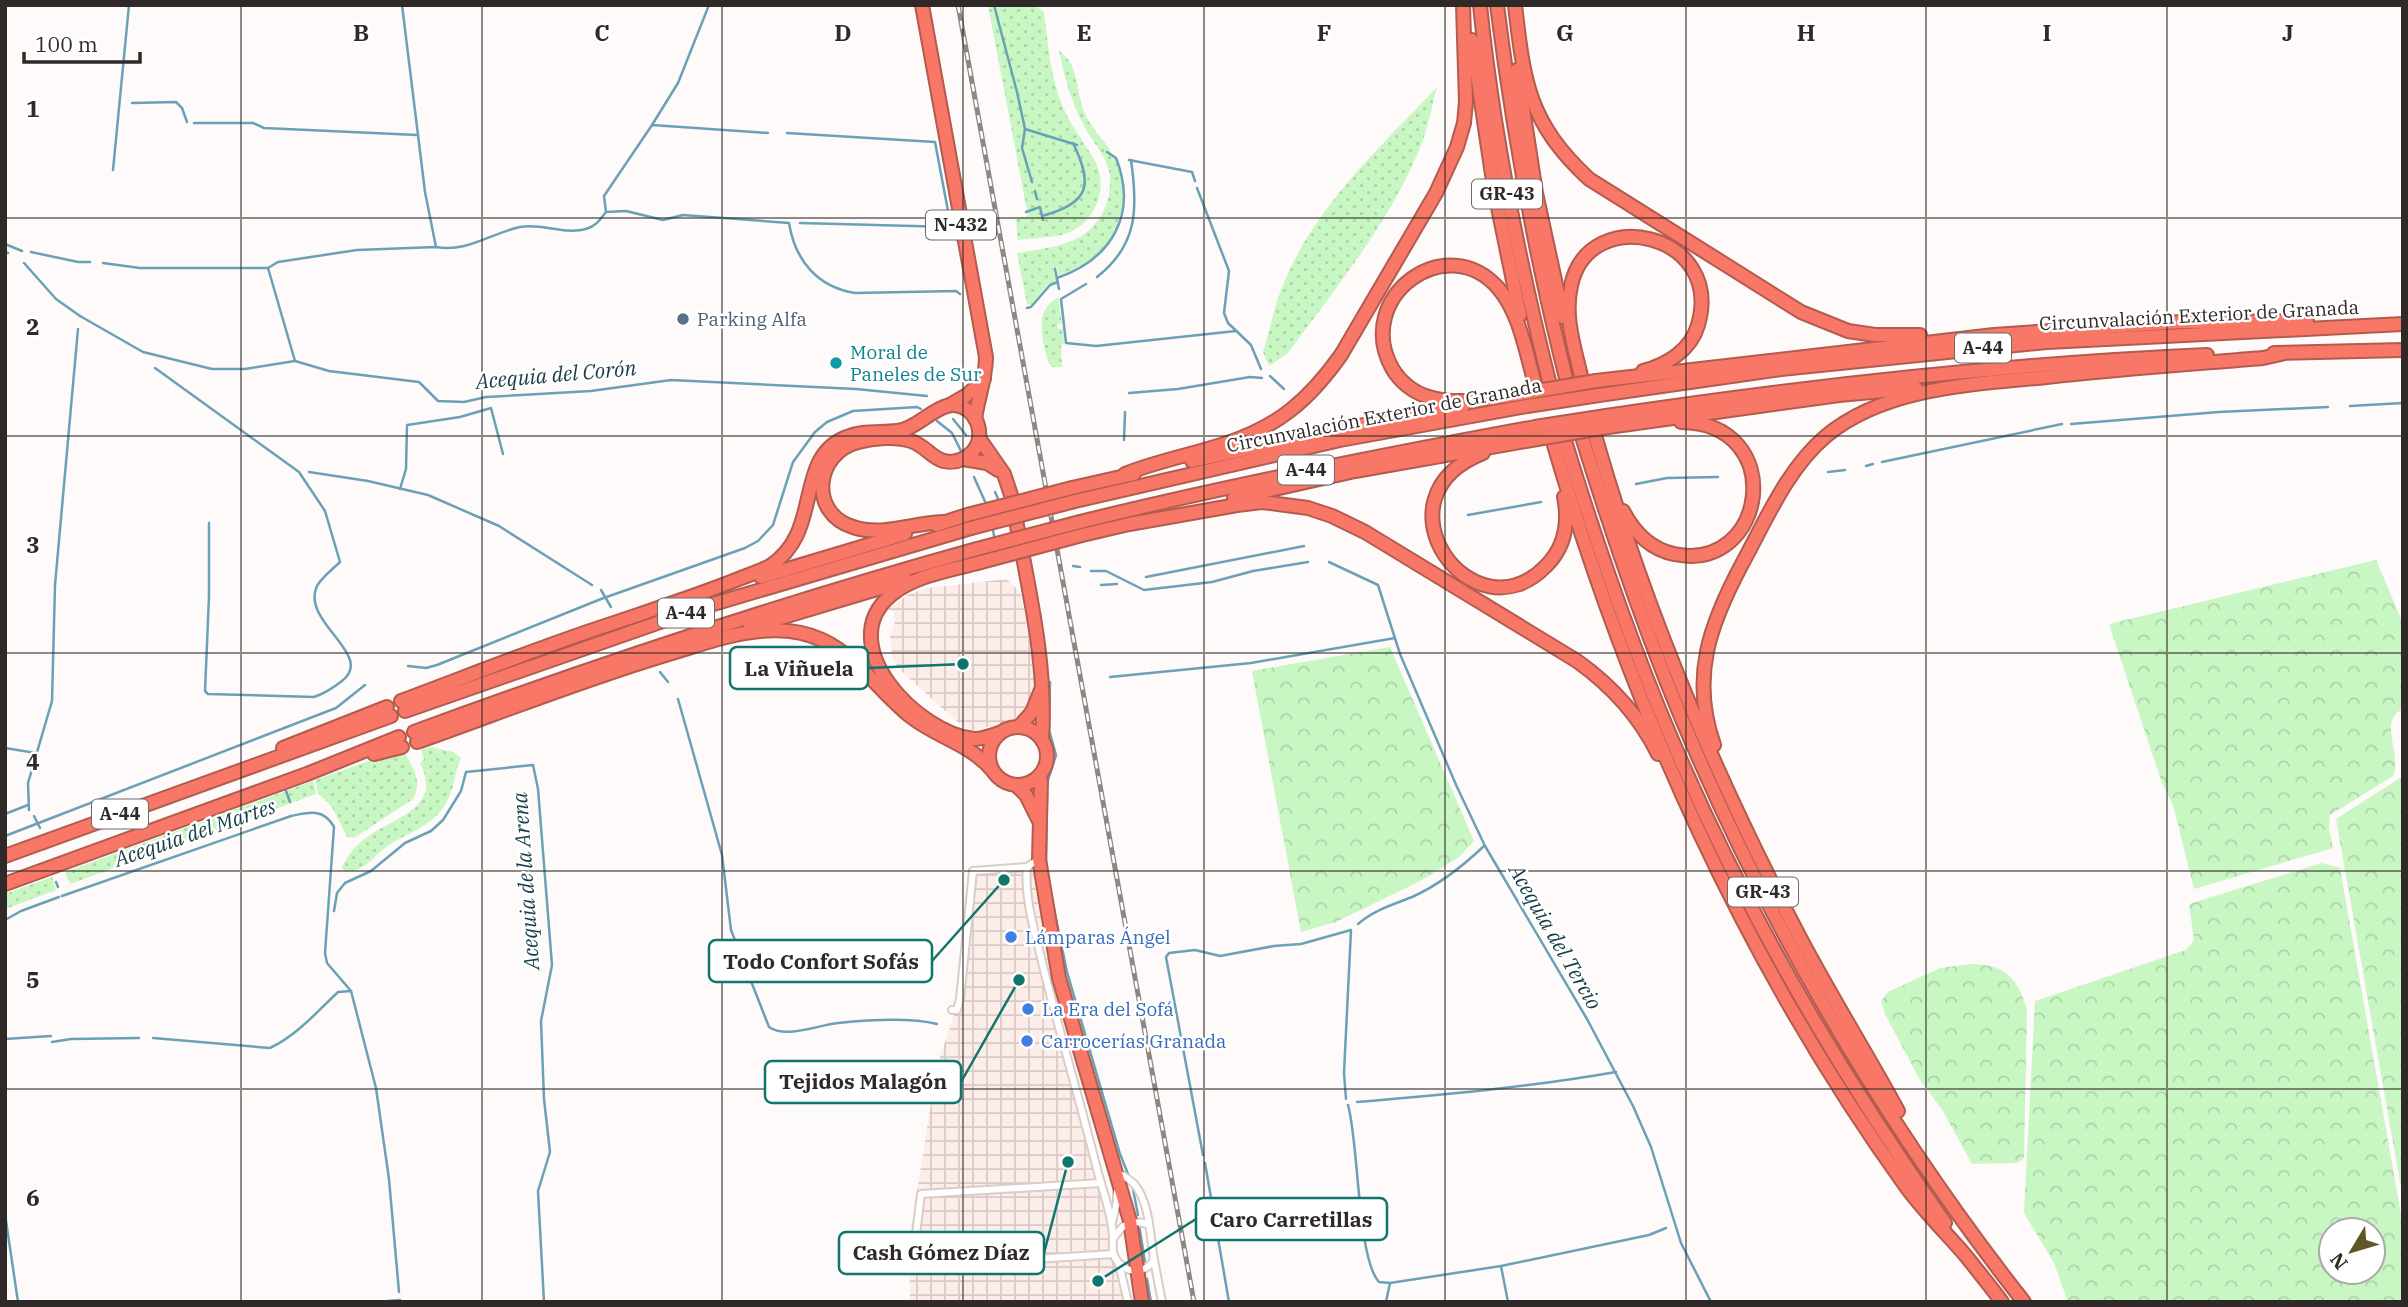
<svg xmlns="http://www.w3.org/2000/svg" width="2408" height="1307" viewBox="0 0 2408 1307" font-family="'IBM Plex Serif',serif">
<defs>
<pattern id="industrial-grid" width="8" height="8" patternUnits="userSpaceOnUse" patternTransform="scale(1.75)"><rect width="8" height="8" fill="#fcede8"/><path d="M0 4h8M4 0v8" fill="none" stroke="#d8cbc7"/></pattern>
<pattern id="green-dots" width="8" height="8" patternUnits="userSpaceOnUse" patternTransform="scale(1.75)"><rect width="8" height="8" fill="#c8f7c3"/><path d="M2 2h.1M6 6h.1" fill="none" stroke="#acd4a8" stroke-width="1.8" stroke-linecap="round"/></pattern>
<pattern id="forest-crowns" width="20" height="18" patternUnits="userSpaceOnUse" patternTransform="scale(1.75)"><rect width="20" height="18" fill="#c8f7c3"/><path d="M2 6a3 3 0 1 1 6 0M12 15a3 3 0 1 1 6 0" fill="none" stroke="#acd4a8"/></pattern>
</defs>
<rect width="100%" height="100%" fill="#fdfaf9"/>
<g fill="url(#industrial-grid)">
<path d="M1007 579 1021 594 1034 665V698L1028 713 1018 721 972 730 965 728 944 710 898 668 892 657 890 637 895 622 894 612 888 609 909 594 928 588Z"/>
<path d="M1031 864 1060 1017 1128 1302H910L909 1242 937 1066 956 1009 971 866Z"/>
</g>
<g fill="url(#green-dots)">
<path d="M988 5H1035L1044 12C1048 43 1050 77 1063 107 1071 127 1086 143 1096 163 1109 192 1093 227 1061 235 1047 238 1032 238 1018 240L1016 219 1028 216Z"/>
<path d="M1059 50C1063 55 1070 60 1072 66 1079 83 1078 101 1087 118 1095 134 1110 145 1116 162 1136 213 1109 261 1058 275L1057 268 1053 269 1056 282 1048 284 1031 305 1027 304 1017 253C1054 247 1091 245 1106 205 1110 194 1112 179 1108 168 1104 153 1091 140 1084 126 1071 101 1064 77 1059 50Z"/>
<path d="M1437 87C1431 108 1428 130 1419 150 1388 225 1335 289 1287 354L1269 366 1263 352C1270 329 1275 303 1285 280 1318 203 1381 147 1437 87Z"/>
<path d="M1058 297 1062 323 1057 325 1058 329H1063L1064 344 1061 345 1062 367H1051C1045 355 1039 329 1043 315 1045 307 1052 301 1058 297Z"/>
<path d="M431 747 453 752 461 758C453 776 456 789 443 808 430 827 407 833 389 845 380 851 373 860 364 866 358 870 351 872 344 871L342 867C348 855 356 845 367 837 385 823 421 814 426 789 427 779 423 770 420 762L424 760 421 749Z"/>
<path d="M403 749C411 767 424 778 413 799L354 838 347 837 332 807 318 793 315 780Z"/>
<path d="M313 781 316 794 70 884 65 872Z"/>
<path d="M52 877 56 890 5 909V894Z"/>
</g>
<g fill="url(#forest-crowns)" fill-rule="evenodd">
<path d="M2376 560 2403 623V709C2377 720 2403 756 2393 776L2330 815 2329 828 2333 848 2194 889 2173 805 2162 783 2109 624Z"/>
<path d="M1390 647 1474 841 1459 857 1422 880 1336 922 1301 932 1252 671Z"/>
<path d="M2403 776V1199L2336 819Z"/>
<path d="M2322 863 2340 868 2403 1226V1302H2068L2054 1263 2024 1213 2035 1001 2186 950 2194 940 2189 904ZM2373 1230V1272H2331V1230Z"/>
<path d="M1971 964C2005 964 2018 978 2027 1010L2024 1158 2017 1163 1972 1164 1943 1111 1920 1080 1885 1014 1881 1001 1888 992 1940 968Z"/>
</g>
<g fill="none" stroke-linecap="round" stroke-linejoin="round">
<g stroke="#6ba1b6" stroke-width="2.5">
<path d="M402 5 425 192 436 247"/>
<path d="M994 5 1017 92 1025 129 1022 148 1032 182"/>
<path d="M132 103 176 102 182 108 187 122"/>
<path d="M194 123H253L264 128 417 135"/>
<path d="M652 125 678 83 709 5"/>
<path d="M1025 129 1077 145"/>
<path d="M787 133 935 142 951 227 800 223"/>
<path d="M1129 160 1192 172 1195 181"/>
<path d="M113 170 129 5"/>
<path d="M1197 188 1229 271 1224 313 1228 323 1251 345 1261 369"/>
<path d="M1035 191 1037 199"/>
<path d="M606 212 604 196 652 125 768 133"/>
<path d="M1026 212 1040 207 1043 220"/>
<path d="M1042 216C1089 203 1094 186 1073 143"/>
<path d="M5 244 22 251"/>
<path d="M5 252 8 253"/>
<path d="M31 252 78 262H90"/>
<path d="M24 263 56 299 80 316"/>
<path d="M103 263 140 268H268L278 262 357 250 436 247C467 253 491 233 520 227 542 223 565 235 586 229 596 226 600 220 606 212L626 211 663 220 683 215 789 223C795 260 817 287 855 293L956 291 960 294"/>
<path d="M268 268 295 361 329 371 419 382 438 401 464 402 486 397 591 391 671 380 856 389 927 396"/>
<path d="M1055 269 1059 289"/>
<path d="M1097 277C1138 245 1138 208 1131 160"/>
<path d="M1057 278C1112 259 1138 214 1116 158L1107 152"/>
<path d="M1086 284 1061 299 1066 343 1096 346 1236 331"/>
<path d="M1027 308 1031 307 1050 285 1058 282"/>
<path d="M80 316 143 352 212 369H245L295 361"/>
<path d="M155 368 299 472 325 511 340 562C333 569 322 577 317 586 300 622 376 655 342 681 333 688 326 693 314 697L208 694 205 691 209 596V523"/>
<path d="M1270 376 1284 389"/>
<path d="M1129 393 1178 389 1250 377 1262 378"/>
<path d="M2350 406 2403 403"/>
<path d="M953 419 966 435"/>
<path d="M937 421 952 433 961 451"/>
<path d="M2071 424 2219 412 2328 407"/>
<path d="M1124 440 1125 412"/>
<path d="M1882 462 2062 424"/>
<path d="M1866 466 1873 464"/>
<path d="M309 472 368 481 428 495 499 526 592 585"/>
<path d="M1828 472 1845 470"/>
<path d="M974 477 987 506"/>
<path d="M1636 484 1667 478 1718 477"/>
<path d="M400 489 406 469 407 425 460 417 491 408 503 454"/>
<path d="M995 492 999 501"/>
<path d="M1468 515 1541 502"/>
<path d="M992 526 995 540"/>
<path d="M1329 562 1378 585 1400 654 1457 787 1485 846 1587 1019 1633 1106 1651 1147 1681 1243 1711 1302"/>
<path d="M1073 566 1080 567"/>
<path d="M1091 571H1106L1144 590 1212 582 1253 571 1308 562"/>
<path d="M1146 577 1304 546"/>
<path d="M1101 585 1117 584"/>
<path d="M601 590 611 607"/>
<path d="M408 666 426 668 437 665 601 599 745 548 758 541 773 525 793 462 815 432 827 422 853 411 917 407 921 409"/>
<path d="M660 672 668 682"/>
<path d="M1110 677 1251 663 1395 638"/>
<path d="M678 699 722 855 731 930 769 1027C786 1039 818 1025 838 1023 867 1020 909 1017 937 1024"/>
<path d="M5 748 36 753"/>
<path d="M1047 783 1056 755 1049 730 1050 682"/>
<path d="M286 791 290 802"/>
<path d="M29 810 28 783 52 701 55 585 78 329"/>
<path d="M5 814 28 805"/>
<path d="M34 816 40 828"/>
<path d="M5 836 336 708 365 685"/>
<path d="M1046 870 1047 793"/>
<path d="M56 882 58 887"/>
<path d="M1050 890 1067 972 1120 1154 1128 1174"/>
<path d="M62 896 291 816C309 812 324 808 334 827L325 953 327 963 351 991 376 1088 389 1179 399 1292"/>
<path d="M334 911 337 893 345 883 371 871 405 843 431 831 443 820 461 791 466 772 533 765 538 789 552 965 541 1021 544 1099 550 1152 538 1191 544 1302"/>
<path d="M5 920 21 911 59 897"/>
<path d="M1358 924C1374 910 1392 905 1412 897 1439 885 1463 866 1484 846"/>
<path d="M153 1038 270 1048C297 1035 317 1012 338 992L351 991"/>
<path d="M5 1039 51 1036"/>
<path d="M52 1042 71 1039 139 1038"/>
<path d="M1357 1102C1443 1095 1530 1087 1616 1072"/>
<path d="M1348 1105C1359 1143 1357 1258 1379 1282L1390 1283"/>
<path d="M1203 1155 1166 957 1169 953 1195 950 1220 956 1274 946 1301 944 1351 930 1344 1073 1346 1099"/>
<path d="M1205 1163 1229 1302"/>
<path d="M1132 1184 1138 1215"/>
<path d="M5 1214 18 1302"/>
<path d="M1139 1225 1145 1262"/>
<path d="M1147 1279 1151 1302"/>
<path d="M376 1302 400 1300V1302"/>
<path d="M1386 1302 1390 1283 1501 1266"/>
<path d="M1508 1302 1501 1266 1649 1235 1666 1228"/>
</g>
<g stroke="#dcccc6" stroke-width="10">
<g id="street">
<path d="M1027 867C1024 899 1035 932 1042 962 1059 1032 1080 1100 1097 1169 1103 1192 1112 1214 1113 1237 1113 1247 1111 1254 1118 1262 1130 1275 1145 1273 1154 1260 1150 1237 1150 1204 1135 1185 1131 1180 1123 1176 1117 1172"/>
<path d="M952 1010H957L960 999 973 871 1027 867 1039 859"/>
<path d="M1101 1183 921 1194 912 1267 1113 1254"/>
<path d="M1112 1222 1117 1202V1192"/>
<path d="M1113 1239C1123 1224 1129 1219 1148 1224"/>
<path d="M1154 1260 1162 1302"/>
<path d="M1119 1264 1128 1302"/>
</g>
</g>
<g stroke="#b25c50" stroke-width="16">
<g id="highway">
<path d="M922 5 986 357C986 378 978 398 975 419"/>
<path d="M1480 5C1493 132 1518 257 1549 381"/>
<path d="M1497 5C1513 131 1535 255 1566 378"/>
<path d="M1515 5C1524 84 1529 123 1589 179L1801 312 1848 331 1875 335H1920"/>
<path d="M1472 40 1494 188 1520 315"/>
<path d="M1517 70 1536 193 1563 317"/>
<path d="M2274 353 2403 350"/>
<path d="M1581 376C1574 346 1564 316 1571 286 1588 202 1725 233 1698 325 1691 350 1667 365 1643 371"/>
<path d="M1596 381 1994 335 2181 322 2307 321"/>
<path d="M1525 393C1497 398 1457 406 1429 397 1414 393 1400 382 1392 368 1353 297 1447 228 1499 289 1520 314 1526 353 1535 384"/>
<path d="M1599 395 1781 369 2047 342 2403 324"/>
<path d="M950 405 967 395 984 379"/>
<path d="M1606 416C1806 386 2005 364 2207 355"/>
<path d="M1608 427 1839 395 1916 388"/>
<path d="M979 438 1004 474 1011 495"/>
<path d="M1596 439C1645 610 1714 773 1796 930 1828 992 1865 1050 1898 1111"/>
<path d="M1583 440C1608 521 1635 601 1666 680 1754 901 1877 1115 2024 1302"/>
<path d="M1566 444C1599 552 1636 659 1682 763 1753 925 1843 1078 1945 1223"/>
<path d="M1554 445C1631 708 1746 965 1907 1188 1925 1212 1946 1233 1966 1256 1978 1271 1990 1286 2002 1302"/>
<path d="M1483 453C1369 498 1473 641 1546 566 1566 546 1569 522 1564 497"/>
<path d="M963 459 987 463 998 470"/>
<path d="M1192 461 1316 434 1463 406"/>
<path d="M1125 474C1157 461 1191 455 1224 444 1278 427 1309 400 1341 355L1436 193 1457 147 1464 123 1466 102 1463 5"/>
<path d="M1072 488 1134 474"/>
<path d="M1234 498 1355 471 1537 439"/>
<path d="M1075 501 1340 440 1527 406"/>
<path d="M1623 511C1634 532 1650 549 1674 554 1767 574 1789 423 1681 422"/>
<path d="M1016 520 1018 531"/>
<path d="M1080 522C1230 485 1382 455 1535 427"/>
<path d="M936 525 967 515"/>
<path d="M1082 535 1129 524 1237 505 1262 502 1308 508 1332 516 1365 532 1577 661C1612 686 1639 715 1658 754"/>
<path d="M1023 557C1035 619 1046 677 1042 740"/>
<path d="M981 562C952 570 915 575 891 595 831 645 919 734 974 739 982 739 991 736 999 733"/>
<path d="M761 577 905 534"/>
<path d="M750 627 907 580"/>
<path d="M401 701C471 675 540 647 611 624 655 609 699 595 741 578 751 574 761 571 770 566 823 532 794 460 844 438 862 430 879 433 897 431 923 429 946 387 972 414 978 421 980 430 979 439 975 457 953 468 937 458 928 453 923 445 911 441 897 436 873 438 858 442 815 453 808 513 853 527 883 537 913 523 942 522"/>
<path d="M405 711 703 607 971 528"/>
<path d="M1019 727 1032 712 1041 690"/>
<circle cx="1018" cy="756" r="29"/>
<path d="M414 732C599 664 786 602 977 549"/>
<path d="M417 742C499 713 580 681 662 656 694 647 727 634 760 631 780 629 803 631 822 640 857 656 880 692 910 716 936 737 971 744 993 771"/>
<path d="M1714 745C1690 677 1710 624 1742 564 1766 520 1787 469 1826 436 1885 387 1974 384 2047 377 2119 369 2191 364 2263 358L2281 354"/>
<path d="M283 748 387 707"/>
<path d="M374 754 402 747"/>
<path d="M1039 776 1041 781 1039 859 1059 978 1130 1221 1142 1302"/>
<path d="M1016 785 1026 795 1038 819"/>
<path d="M5 856 391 716"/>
<path d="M5 884 307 774 399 737"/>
</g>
</g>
<use href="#street" stroke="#fff" stroke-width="6"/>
<use href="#highway" stroke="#f87766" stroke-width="12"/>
<g stroke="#8b8785" stroke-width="5">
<path id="rail" d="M958 5 1194 1302"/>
</g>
<use href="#rail" stroke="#fff" stroke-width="2.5" stroke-dasharray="8" stroke-linecap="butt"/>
<g stroke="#b25c50" stroke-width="16" stroke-linecap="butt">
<g id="highway-bridge">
<path d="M1525 393 1596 381"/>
<path d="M1527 406 1599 395"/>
<path d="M1535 427 1606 416"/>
<path d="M1537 439 1608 427"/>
<path d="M967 515 1072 488"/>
<path d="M971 528 1075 501"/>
<path d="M977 549 1080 522"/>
<path d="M981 562 1082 535"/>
</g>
</g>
<use href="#highway-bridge" stroke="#f87766" stroke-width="12"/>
</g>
<path fill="none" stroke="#2f2927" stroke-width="2" stroke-opacity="0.55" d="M241 5V1302M482 5V1302M722 5V1302M963 5V1302M1204 5V1302M1445 5V1302M1686 5V1302M1926 5V1302M2167 5V1302M5 218H2403M5 436H2403M5 653H2403M5 871H2403M5 1089H2403"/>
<circle fill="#5c6f8a" stroke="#fff" stroke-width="2.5" cx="683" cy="319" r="7"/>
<circle fill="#0f9aa8" stroke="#fff" stroke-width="2.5" cx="836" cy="363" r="7"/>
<g fill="#3f7fe0" stroke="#fff" stroke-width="2.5">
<circle cx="1011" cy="937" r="7"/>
<circle cx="1028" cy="1009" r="7"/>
<circle cx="1027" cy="1041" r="7"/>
</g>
<g text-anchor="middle" stroke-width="5" stroke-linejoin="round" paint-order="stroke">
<g fill="#fff" stroke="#6d6968" stroke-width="2">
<rect x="1472" y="179.5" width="70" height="29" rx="5"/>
<rect x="926" y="210.5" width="70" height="29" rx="5"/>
<rect x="1955" y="333.5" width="56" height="29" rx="5"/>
<rect x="1278" y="455.5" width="56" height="29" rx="5"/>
<rect x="658" y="598.5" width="56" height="29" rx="5"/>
<rect x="92" y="799.5" width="56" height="29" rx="5"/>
<rect x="1728" y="877.5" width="70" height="29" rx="5"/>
</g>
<g font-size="18" font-weight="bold" fill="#2f2927">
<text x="1507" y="200">GR-43</text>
<text x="961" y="231">N-432</text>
<text x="1983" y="354">A-44</text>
<text x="1306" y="476">A-44</text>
<text x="686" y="619">A-44</text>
<text x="120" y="820">A-44</text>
<text x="1763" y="898">GR-43</text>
</g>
<g font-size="19" fill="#2f2927" stroke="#fff">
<text transform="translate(2199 315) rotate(-3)" y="7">Circunvalación Exterior de Granada</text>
<text transform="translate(1384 415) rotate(-11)" y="7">Circunvalación Exterior de Granada</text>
</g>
<g font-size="19" fill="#4e5e75" stroke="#fff" text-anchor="start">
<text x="697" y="326">Parking Alfa</text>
</g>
<g font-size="19" fill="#0d838f" stroke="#fff" text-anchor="start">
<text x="850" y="359">Moral de<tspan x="850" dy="22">Paneles de Sur</tspan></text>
</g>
<g font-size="19" fill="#366cbe" stroke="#fff" text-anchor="start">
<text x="1025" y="944">Lámparas Ángel</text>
<text x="1042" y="1016">La Era del Sofá</text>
<text x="1041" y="1048">Carrocerías Granada</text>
</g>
<g font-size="21" font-style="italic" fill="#173c49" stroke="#fff">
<text transform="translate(556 375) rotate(-5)" y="7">Acequia del Corón</text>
<text transform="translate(195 833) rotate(-19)" y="7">Acequia del Martes</text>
<text transform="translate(526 881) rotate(-94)" y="7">Acequia de la Arena</text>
<text transform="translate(1555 937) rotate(60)" y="7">Acequia del Tercio</text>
</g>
</g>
<g font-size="23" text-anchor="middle" font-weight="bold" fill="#2f2927" stroke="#fff" stroke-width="5" stroke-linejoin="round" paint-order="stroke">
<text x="361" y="41">B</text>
<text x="602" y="41">C</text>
<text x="843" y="41">D</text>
<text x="1084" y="41">E</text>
<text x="1324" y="41">F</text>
<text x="1565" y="41">G</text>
<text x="1806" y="41">H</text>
<text x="2047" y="41">I</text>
<text x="2288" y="41">J</text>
<text x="33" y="117">1</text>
<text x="33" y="335">2</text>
<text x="33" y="553">3</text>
<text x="33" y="770">4</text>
<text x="33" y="988">5</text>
<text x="33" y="1206">6</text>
</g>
<path fill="none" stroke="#0f766e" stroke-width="2.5" d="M963 664L868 668M1004 880L932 961M1019 980L961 1082M1098 1281L1196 1219M1068 1162L1044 1253"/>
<g fill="#0f766e" stroke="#fff" stroke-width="2.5">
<circle cx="963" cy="664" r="7"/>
<circle cx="1004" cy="880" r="7"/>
<circle cx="1019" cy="980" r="7"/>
<circle cx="1098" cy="1281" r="7"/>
<circle cx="1068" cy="1162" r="7"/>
</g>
<g fill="#fff" stroke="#0f766e" stroke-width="2.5">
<rect x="730" y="647" width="138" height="42" rx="7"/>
<rect x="709" y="940" width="223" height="42" rx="7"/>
<rect x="765" y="1061" width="196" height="42" rx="7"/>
<rect x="1196" y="1198" width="191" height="42" rx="7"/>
<rect x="839" y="1232" width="205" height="42" rx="7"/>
</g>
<g font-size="21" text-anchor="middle" font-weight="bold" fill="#2f2927">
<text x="799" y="676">La Viñuela</text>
<text x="821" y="969">Todo Confort Sofás</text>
<text x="863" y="1089">Tejidos Malagón</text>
<text x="1291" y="1227">Caro Carretillas</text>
<text x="941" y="1260">Cash Gómez Díaz</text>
</g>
<rect width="2408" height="1307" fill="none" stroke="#2f2927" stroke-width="14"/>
<g transform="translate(2352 1251) rotate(232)"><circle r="33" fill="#ffffff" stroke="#aca9a9" stroke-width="2"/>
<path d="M0-5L12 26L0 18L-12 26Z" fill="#5f5824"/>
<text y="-10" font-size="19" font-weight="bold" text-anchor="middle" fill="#2f2927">N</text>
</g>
<path d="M24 52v10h116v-10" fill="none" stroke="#2f2927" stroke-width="3.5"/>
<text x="35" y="52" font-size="21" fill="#2f2927" stroke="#ffffff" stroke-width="5" paint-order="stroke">100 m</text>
</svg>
